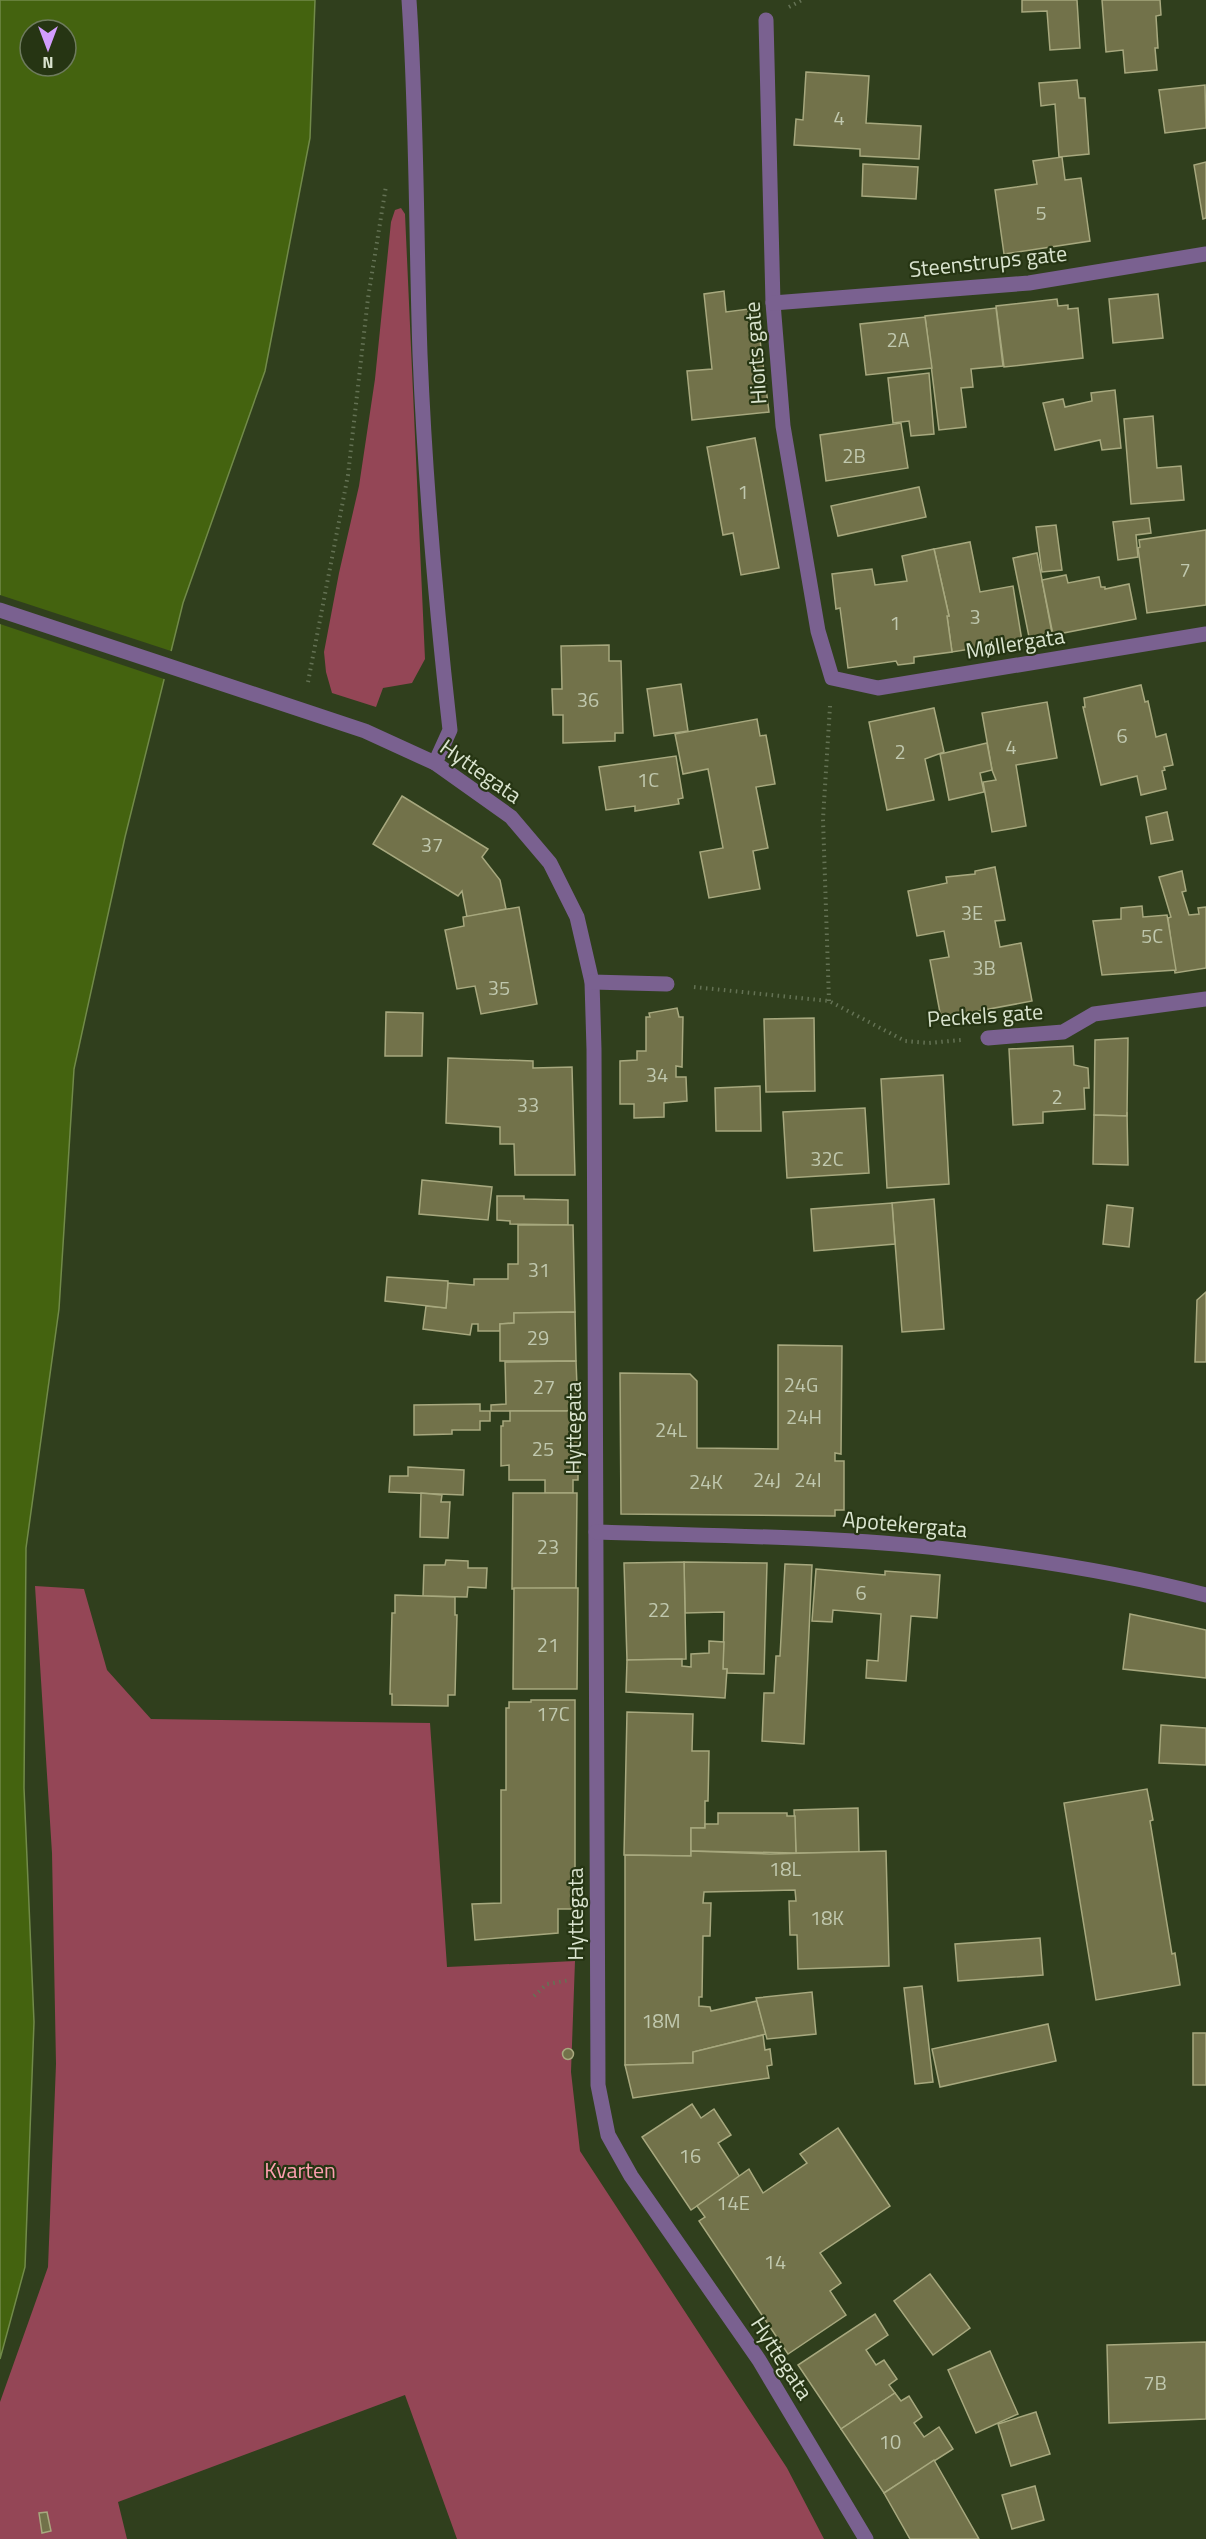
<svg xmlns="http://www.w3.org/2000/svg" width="1206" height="2539" viewBox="0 0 1206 2539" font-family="'Titillium Web',sans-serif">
<rect width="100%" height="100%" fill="#303f1d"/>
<g fill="#944656">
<path d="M401 208 405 214 425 659 412 683 383 688 376 707 332 693 326 672 324 652 339 573 359 486 375 379 391 222 395 210Z"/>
<path d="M35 1586 84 1589 107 1670 151 1719 430 1723 447 1967 575 1961 571 2072 580 2151 787 2468 824 2539H457L405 2395 118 2502 127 2539H0V2402L48 2267 56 2064 52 1853Z"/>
</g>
<path fill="#44630f" stroke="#718a49" stroke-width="1.5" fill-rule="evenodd" d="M0 0H315L310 138 265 371 183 603 125 837 74 1069 59 1309 26 1548 24 1788 34 2022 25 2267 0 2359ZM30 30H66V66H30Z"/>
<path fill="#303f1d" d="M0 595 174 652 167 680 0 624Z"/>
<g fill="#72724a" stroke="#a7a87e" stroke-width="1.5">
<path d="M1022 0H1077L1080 48 1050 50 1047 11 1022 12Z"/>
<path d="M1102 0H1160L1161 15 1156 16 1158 48H1155L1157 70 1125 73 1123 50 1106 52Z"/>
<path d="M806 72 869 76 866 123 921 126 919 159 860 156V149L794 145 796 119 803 120Z"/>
<path d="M1077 80 1079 98H1085L1089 154 1059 157 1055 104 1041 106 1039 83Z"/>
<path d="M1205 85 1206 128 1165 133 1159 90Z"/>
<path d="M1062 157 1065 180 1081 178 1090 241 1004 254 995 190 1037 184 1033 161Z"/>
<path d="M1206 162V218L1203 219 1194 165Z"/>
<path d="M863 164 918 167 916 199 862 196Z"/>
<path d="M724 291 726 312 756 308 769 412 692 420 687 371 712 369 704 294Z"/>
<path d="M1158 294 1163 338 1113 343 1109 299Z"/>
<path d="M1057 299 1058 306 1068 305V309L1078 308 1083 358 1004 367 996 306Z"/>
<path d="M996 308 1003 366 971 369 973 387 961 388 966 427 939 430 925 316Z"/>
<path d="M925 317 932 368 866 375 860 324Z"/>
<path d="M929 373 934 434 911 436 909 421 893 423 888 378Z"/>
<path d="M1115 390 1121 448 1102 450 1100 440 1055 450 1043 403 1063 399 1065 407 1092 401 1091 393Z"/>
<path d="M1153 416 1157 468 1181 466 1184 500 1131 504 1124 419Z"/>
<path d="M901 423 908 468 826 481 820 435Z"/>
<path d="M755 438 779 568 741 575 733 533 723 535 707 447Z"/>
<path d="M919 487 926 517 838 536 831 506Z"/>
<path d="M1149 518 1151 533 1136 535 1138 557 1118 560 1113 522Z"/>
<path d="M1056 525 1062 570 1042 572 1036 527Z"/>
<path d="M1206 530V605L1147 613 1138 548 1140 547 1139 540Z"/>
<path d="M970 542 980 592 1013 586 1022 641 952 652 947 616H949L934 549Z"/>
<path d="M934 549 949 616H947L952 652 914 657V663L898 665 896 661 848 668 840 608 836 609 832 574 872 569 875 585 907 581 902 556Z"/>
<path d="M1037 553 1052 633 1029 637 1013 558Z"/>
<path d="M1066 575 1068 583 1099 577 1101 587H1105V589L1129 584 1136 619 1053 635 1042 580Z"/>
<path d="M609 645V661H621L623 733H615V741L563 743V715H553L552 689H562L561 646Z"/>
<path d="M681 684 688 731 654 736 647 689Z"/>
<path d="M1141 685 1145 702 1148 701 1156 737 1166 734 1173 765 1164 767 1165 770 1162 771 1166 789 1141 795 1137 776 1101 785 1083 707H1085L1084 698Z"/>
<path d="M1047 702 1057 758 1016 765 1026 826 992 832 983 782 996 780 992 770 982 713Z"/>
<path d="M934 708 944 752 925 759 934 800 887 810 869 722Z"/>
<path d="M757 719 760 736 766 735 775 784 756 787 768 848 753 851 760 889 709 898 700 852 723 848 708 769 683 774 675 734Z"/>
<path d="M987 743 992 770 980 773 984 792 949 800 940 754Z"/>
<path d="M676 756 683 798 678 799 679 804 635 811V806L606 810 599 767Z"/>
<path d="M402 796 488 849 482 857 500 880 506 909 467 917 462 891 458 896 373 844Z"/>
<path d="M1167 812 1173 840 1151 844 1146 817Z"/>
<path d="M995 867 1005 920 995 921 1000 947 1021 943 1032 1001 941 1018 930 960 949 957 944 931 917 936 908 891 947 883 946 877 975 874V871Z"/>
<path d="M1182 871 1186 891 1182 892 1189 915 1199 914 1198 908 1206 907V968L1175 973 1168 918 1171 917 1159 877Z"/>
<path d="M1142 906 1143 917 1167 915 1176 970 1102 975 1093 921 1121 919V908Z"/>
<path d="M519 907 537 1004 481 1014 475 986 457 989 445 930 464 926 463 917Z"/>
<path d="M677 1008 679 1017H683L682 1067 676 1066V1077H686L687 1101 664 1103V1117L634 1118V1104H620V1061L637 1060V1051H646V1017H650L649 1013Z"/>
<path d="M386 1012 423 1013 422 1056H385Z"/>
<path d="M814 1018 815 1091 766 1092 764 1019Z"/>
<path d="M1128 1038 1127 1116 1094 1115 1095 1040Z"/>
<path d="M1073 1046 1074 1065 1088 1068 1089 1088H1084L1085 1109 1043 1112V1123L1013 1125 1009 1049Z"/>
<path d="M448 1058 533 1061V1068L572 1067 575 1175H515L514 1144H500V1127L446 1123Z"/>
<path d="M943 1075 949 1184 887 1188 881 1079Z"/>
<path d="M760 1086 761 1131H716L715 1088Z"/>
<path d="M865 1108 869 1173 787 1178 783 1112Z"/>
<path d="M1127 1112 1128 1165 1093 1164 1094 1115 1127 1116Z"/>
<path d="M422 1180 492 1187 488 1220 419 1214Z"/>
<path d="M497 1196H524V1199L568 1200V1225L510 1224V1221L497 1220Z"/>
<path d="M934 1199 944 1329 902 1332 892 1203Z"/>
<path d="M892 1203 895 1244 814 1251 811 1209Z"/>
<path d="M1107 1205 1133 1208 1129 1247 1103 1244Z"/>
<path d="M518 1225H573L575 1312 514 1313V1323L500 1324V1331H478V1324H472L470 1335 423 1329 426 1306 446 1308 448 1283 474 1285V1279H508V1264H518Z"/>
<path d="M387 1277 448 1281 446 1308 385 1301Z"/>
<path d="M1206 1292V1362H1195L1197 1300Z"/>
<path d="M575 1312 576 1361H500V1324L514 1323V1313Z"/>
<path d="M778 1345 842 1346 841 1454 835 1453V1461H844V1510H835V1516L621 1514 620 1373 690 1374 697 1381V1448L778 1449Z"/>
<path d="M576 1361 578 1411H491V1405L506 1404 505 1362Z"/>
<path d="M480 1404V1411H490V1421H480V1430H452V1434L414 1435V1405Z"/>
<path d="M510 1411H578V1480H573V1493H545V1480H509V1465L501 1466V1426H503V1421H510Z"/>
<path d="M408 1467 464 1470 463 1495 389 1492 390 1476H408Z"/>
<path d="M421 1493 442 1495 441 1502H450L448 1538 420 1537Z"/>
<path d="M513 1493H577L576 1588 512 1589Z"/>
<path d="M446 1560 468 1561V1568H487L486 1588 468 1587 467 1597 423 1596 424 1565H445Z"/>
<path d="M684 1562 767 1563 764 1674 727 1673V1669H723L724 1612 685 1613Z"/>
<path d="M684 1562 686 1659 627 1660 624 1563Z"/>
<path d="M785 1564 812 1565 804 1744 762 1741 764 1693H774L776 1656H780Z"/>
<path d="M816 1569 885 1575V1571L940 1575 937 1618 911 1616 906 1681 866 1678 867 1660 878 1661 881 1614 833 1610 832 1622 812 1621Z"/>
<path d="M514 1588H578L577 1689H513Z"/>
<path d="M395 1595 455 1597V1615H457L455 1695H448V1706L392 1705V1694H390L392 1613H395Z"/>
<path d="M1130 1614 1206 1630V1678L1123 1669Z"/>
<path d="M709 1641 724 1642 723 1669H727L725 1698 626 1692 627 1660 682 1659V1666L691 1667V1654L709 1653Z"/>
<path d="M531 1700H575V1909H558V1933L475 1940 472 1904 501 1903V1790H506V1708H509V1702H531Z"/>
<path d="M627 1712 693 1714 692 1751H709L708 1801H705V1828H691V1856L624 1855Z"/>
<path d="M1161 1725 1206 1728V1765L1159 1763Z"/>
<path d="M1147 1789 1153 1820 1150 1821 1172 1954 1175 1953 1180 1985 1096 2000 1064 1803Z"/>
<path d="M858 1808 859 1852 796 1853 794 1810Z"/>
<path d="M718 1813H787V1816H795L796 1853 691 1851V1828H705V1824H718Z"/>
<path d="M691 1851 770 1854 886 1851 889 1966 798 1969 797 1935H790L789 1901H796L795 1890 704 1892 703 1903H711L710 1936H703L702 1997H699V2006L710 2007 711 2011 757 2001 766 2034 693 2052V2063L625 2065V1855L691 1856Z"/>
<path d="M1040 1938 1043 1975 958 1981 955 1944Z"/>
<path d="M922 1986 933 2082 915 2084 904 1988Z"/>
<path d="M812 1992 816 2034 767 2039 756 1998Z"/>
<path d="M1048 2024 1056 2061 940 2087 932 2049Z"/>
<rect x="1193" y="2033" width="13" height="52"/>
<path d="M763 2035 765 2050 770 2049 772 2065 767 2066 769 2078 633 2098 625 2065 693 2063V2052Z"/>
<circle cx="568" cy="2054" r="5.5"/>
<path d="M692 2104 701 2118 714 2109 731 2135 718 2143 740 2177 691 2210 642 2137Z"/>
<path d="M838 2128 890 2206 820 2253 841 2283 830 2291 846 2315 788 2354 699 2221 705 2217 697 2206 749 2169 763 2193 807 2163 800 2154Z"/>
<path d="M930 2274 970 2328 933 2355 894 2301Z"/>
<path d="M875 2314 888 2335 866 2350 876 2365 884 2360 897 2379 889 2385 895 2393 841 2429 798 2365Z"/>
<path d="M1206 2342V2419L1109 2423 1107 2345Z"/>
<path d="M990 2351 1018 2414 976 2433 948 2370Z"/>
<path d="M895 2393 901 2401 909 2396 922 2417 914 2423 924 2437 939 2427 953 2449 884 2493 841 2429Z"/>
<path d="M1036 2412 1050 2454 1011 2466 998 2424Z"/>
<path d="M934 2460 979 2539H910L884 2493Z"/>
<path d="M1035 2486 1044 2520 1012 2529 1002 2495Z"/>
<path d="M47 2512 51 2531 42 2533 39 2513Z"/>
</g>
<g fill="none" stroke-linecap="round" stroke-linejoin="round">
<g stroke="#647254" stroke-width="4" stroke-dasharray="1.5 4.5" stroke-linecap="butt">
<path d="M789 7 802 0"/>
<path d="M308 682 348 475 368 298 386 186"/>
<path d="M694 987 829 1001 905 1041 929 1043 961 1040"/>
<path d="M829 1001 823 819 830 706"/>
<path d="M534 1996 547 1984 570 1980"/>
</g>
<path stroke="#7a6190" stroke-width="15" d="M409 0C417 118 416 236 420 354 425 480 436 605 450 730L435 763"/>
<g stroke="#7a6190" stroke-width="15">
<path d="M766 20 773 303 783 426 818 631 832 678 878 688 1206 634"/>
<path d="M773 303 1029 283 1206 254"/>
<path d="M0 610 365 731 435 763 511 817 550 863 577 917 592 982 594 1049 598 2085 608 2135 631 2176 759 2360 866 2539"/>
<path d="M592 982 667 984"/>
<path d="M988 1038 1063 1032 1094 1014 1206 999"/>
<path d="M596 1532C713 1536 830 1536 946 1549 1033 1559 1121 1573 1206 1595"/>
</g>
</g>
<g text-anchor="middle" stroke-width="4.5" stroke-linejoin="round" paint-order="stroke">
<g font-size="20" fill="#c0c8ae">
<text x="839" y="125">4</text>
<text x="1041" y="220">5</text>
<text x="898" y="347">2A</text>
<text x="854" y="463">2B</text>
<text x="743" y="499">1</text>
<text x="1185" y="577">7</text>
<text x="975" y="624">3</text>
<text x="895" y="630">1</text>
<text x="588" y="707">36</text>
<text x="1122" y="743">6</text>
<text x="1011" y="754">4</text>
<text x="900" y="759">2</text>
<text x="648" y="787">1C</text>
<text x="432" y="852">37</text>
<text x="972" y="920">3E</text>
<text x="1152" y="943">5C</text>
<text x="984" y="975">3B</text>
<text x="499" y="995">35</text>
<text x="657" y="1082">34</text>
<text x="1057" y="1104">2</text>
<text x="528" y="1112">33</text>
<text x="827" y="1166">32C</text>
<text x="539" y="1277">31</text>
<text x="538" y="1345">29</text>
<text x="801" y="1392">24G</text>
<text x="544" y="1394">27</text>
<text x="804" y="1424">24H</text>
<text x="671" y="1437">24L</text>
<text x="543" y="1456">25</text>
<text x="767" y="1487">24J</text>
<text x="808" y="1487">24I</text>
<text x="706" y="1489">24K</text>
<text x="548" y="1554">23</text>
<text x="861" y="1600">6</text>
<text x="659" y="1617">22</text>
<text x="548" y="1652">21</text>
<text x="553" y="1721">17C</text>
<text x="785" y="1876">18L</text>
<text x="827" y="1925">18K</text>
<text x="661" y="2028">18M</text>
<text x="690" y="2163">16</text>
<text x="733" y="2210">14E</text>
<text x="775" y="2269">14</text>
<text x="1155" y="2390">7B</text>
<text x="890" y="2449">10</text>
</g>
<g font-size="22" fill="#dae4cf" stroke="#263513">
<text transform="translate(988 261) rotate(-6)" y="8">Steenstrups gate</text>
<text transform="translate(755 353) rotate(-94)" y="8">Hiorts gate</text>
<text transform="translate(1015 643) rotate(-9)" y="8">Møllergata</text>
<text transform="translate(481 771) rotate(35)" y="8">Hyttegata</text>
<text transform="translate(985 1015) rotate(-4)" y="8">Peckels gate</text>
<text transform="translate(573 1428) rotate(-90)" y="8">Hyttegata</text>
<text transform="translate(905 1524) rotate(5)" y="8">Apotekergata</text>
<text transform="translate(575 1914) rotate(-90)" y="8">Hyttegata</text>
<text transform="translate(782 2358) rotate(57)" y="8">Hyttegata</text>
</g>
<g font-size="22" fill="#fe9fb0" stroke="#263513">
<text x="300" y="2178">Kvarten</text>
</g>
</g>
<g transform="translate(48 48) rotate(180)"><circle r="28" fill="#263513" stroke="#6e7b5e" stroke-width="1.5"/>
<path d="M0-4.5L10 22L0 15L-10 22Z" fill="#d29dfd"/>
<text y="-9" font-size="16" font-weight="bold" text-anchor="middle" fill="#dae4cf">N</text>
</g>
</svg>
